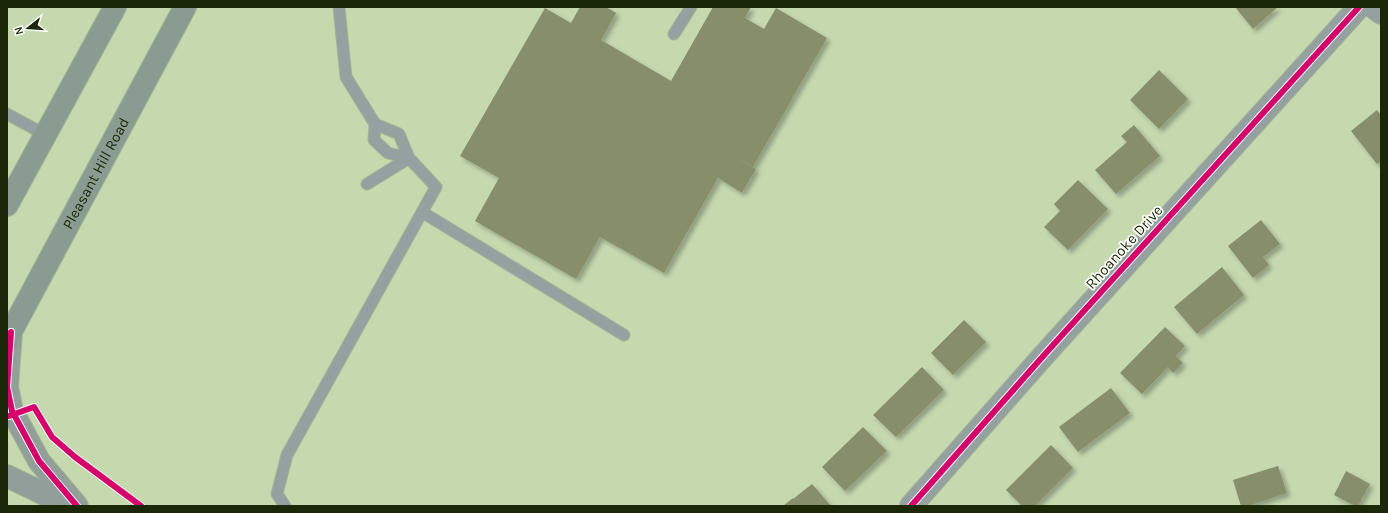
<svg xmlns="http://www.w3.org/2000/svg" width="1388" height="513" font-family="Karla,sans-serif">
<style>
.building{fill:#878f6b;filter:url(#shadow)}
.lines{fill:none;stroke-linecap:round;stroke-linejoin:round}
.lane-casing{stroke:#a6b593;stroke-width:13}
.street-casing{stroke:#a6b593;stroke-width:24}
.secondary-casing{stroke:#a6b593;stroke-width:24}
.highway-casing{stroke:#a6b593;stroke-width:24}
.lane{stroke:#95a0a1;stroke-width:11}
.street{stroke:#95a0a1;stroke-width:22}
.secondary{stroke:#919e9a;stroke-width:22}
.highway{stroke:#8c9b92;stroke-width:22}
.cycleway-casing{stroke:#fbfff7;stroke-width:8}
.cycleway{stroke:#d6006c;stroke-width:6}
.labels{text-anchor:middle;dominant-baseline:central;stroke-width:3.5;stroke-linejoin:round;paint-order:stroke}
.street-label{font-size:15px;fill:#1b2808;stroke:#fbfff7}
</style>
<defs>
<filter id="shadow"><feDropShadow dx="3.5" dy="3.5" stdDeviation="2" flood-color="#0004"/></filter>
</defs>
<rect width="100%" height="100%" fill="#c5d8ae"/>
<path class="building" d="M580,7H606L616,13L601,40L671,81L713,7H751L745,18L764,29L776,8L827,38L753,167L731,155L756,169L742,193L718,178L664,273L600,237L576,279L475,221L499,178L460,156L545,8L571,23Z
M1235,7H1278L1253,29Z
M1159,70L1188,99L1159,129L1130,100Z
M1377,110L1381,115V161L1377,164L1351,131Z
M1134,125L1160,156L1116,194L1095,170L1127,142L1121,136Z
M1078,180L1108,209L1068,250L1044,227L1060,211L1054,204Z
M1261,220L1280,244L1263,257L1269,265L1253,278L1228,246Z
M1222,267L1244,295L1197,334L1174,307Z
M964,320L986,342L953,375L931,353Z
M1165,327L1185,346L1176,356L1183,363L1173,373L1168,367L1142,394L1120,373Z
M922,367L944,390L896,437L873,415Z
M1111,388L1130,413L1078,452L1059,427Z
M863,427L887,451L845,491L822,467Z
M1051,445L1073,468L1035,506H1022L1006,490Z
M1278,466L1287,493L1248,506H1241L1233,480Z
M1346,471L1370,484L1358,506H1355L1334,495Z
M812,484L831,506H783L793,498V499Z"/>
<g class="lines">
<g class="lane-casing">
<path id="lane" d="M339,7L346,77L375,124L374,140L388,153L409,158
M674,34L691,7
M7,114L46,135
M367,184L409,158
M422,212L624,335
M285,506L277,494L287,455L436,187L409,158L399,134L375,124"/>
</g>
<g class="street-casing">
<path id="street" d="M1373,7L1381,13
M911,506L1045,354L1359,7"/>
</g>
<g class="secondary-casing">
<path id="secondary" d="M11,332L7,387L12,411L39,461L77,506
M7,476L69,506"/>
</g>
<g class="highway-casing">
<g id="highway">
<path d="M7,205L115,7"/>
<path id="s1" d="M7,339L185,7"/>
</g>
</g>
<use href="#lane" class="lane"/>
<use href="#street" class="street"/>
<use href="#secondary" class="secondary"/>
<use href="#highway" class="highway"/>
<g class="cycleway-casing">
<path id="cycleway" d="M11,332L7,387L12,411L39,461L77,506
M9,416L34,407L52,437L75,457L141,506
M911,506L1045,354L1359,7"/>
</g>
<use href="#cycleway" class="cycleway"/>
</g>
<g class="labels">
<g class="street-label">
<text stroke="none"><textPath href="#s1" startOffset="188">Pleasant Hill Road</textPath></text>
<text transform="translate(1124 247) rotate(-48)">Rhoanoke Drive</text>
</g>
</g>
<rect width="1388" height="513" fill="none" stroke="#1b2808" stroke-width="16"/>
<g transform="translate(28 28) rotate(253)" stroke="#fbfff7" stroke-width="3" paint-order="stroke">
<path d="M0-3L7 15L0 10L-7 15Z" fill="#1b2808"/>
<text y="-6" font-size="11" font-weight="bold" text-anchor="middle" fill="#1b2808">N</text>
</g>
</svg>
